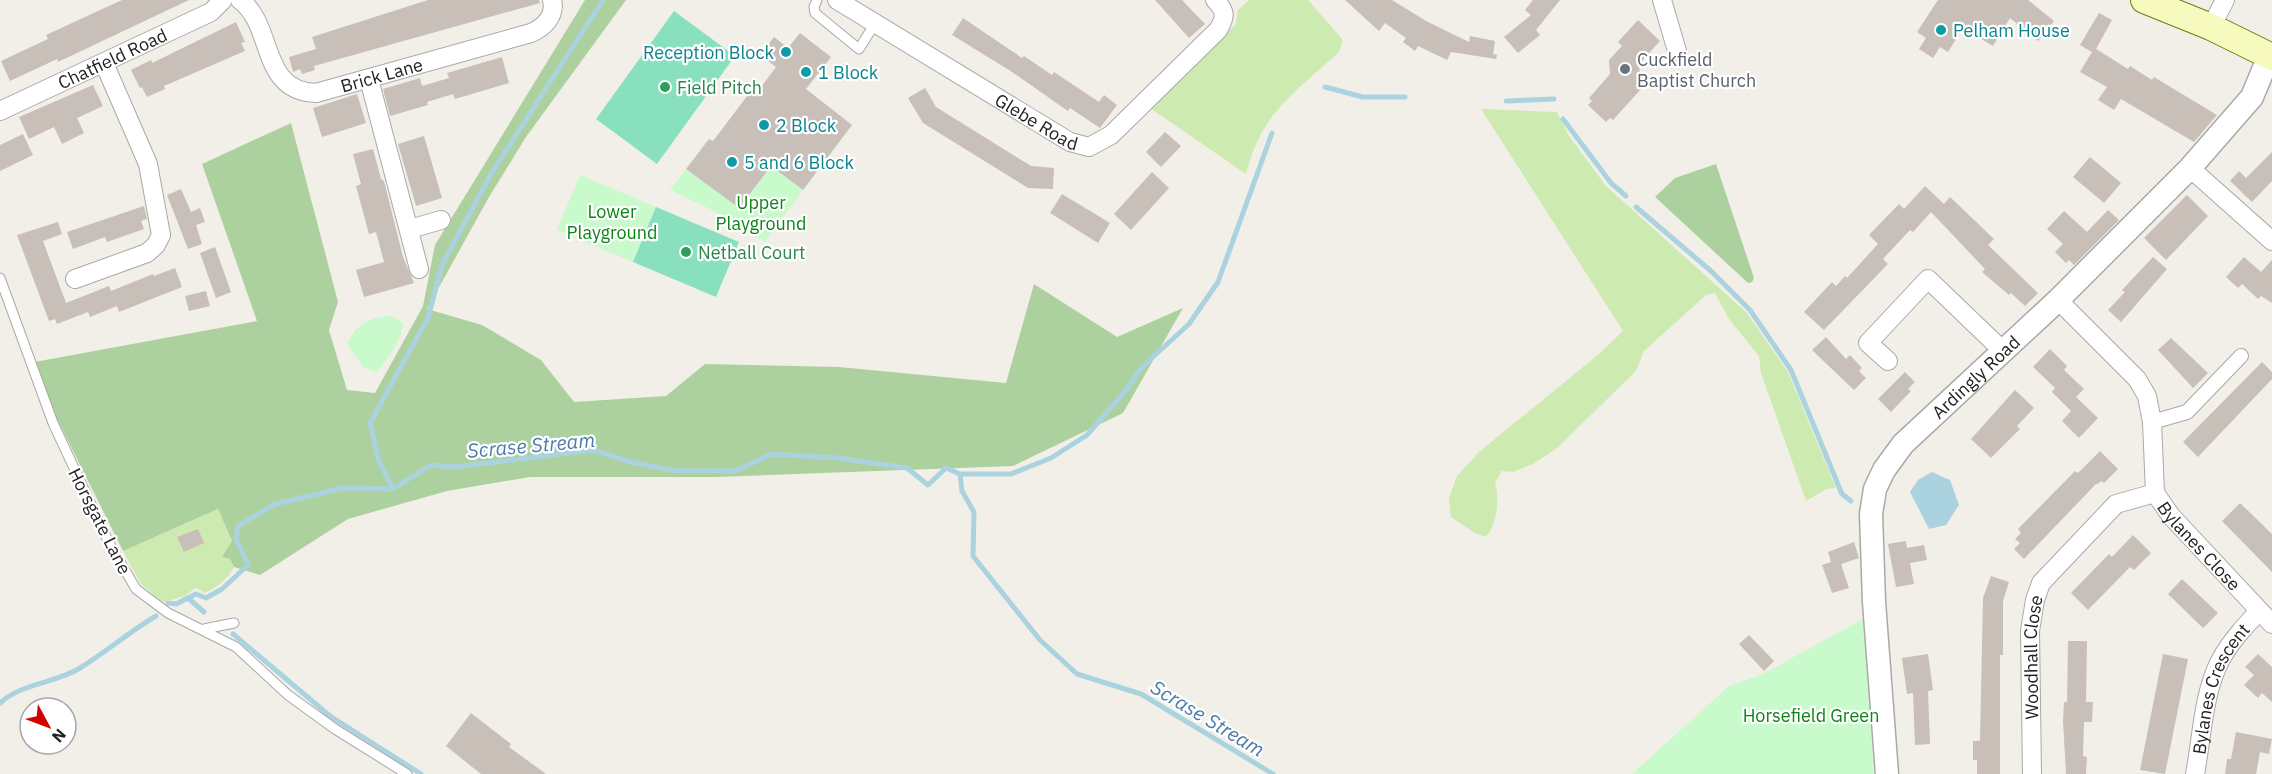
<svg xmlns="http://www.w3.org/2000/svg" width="2272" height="774" font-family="'IBM Plex Sans',sans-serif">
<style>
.grass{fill:#cdebb0}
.forest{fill:#add19e}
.park{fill:#c8facc}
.pitch{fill:#88e0be}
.water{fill:#aad3df}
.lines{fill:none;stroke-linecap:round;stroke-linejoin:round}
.stream{stroke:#aad3df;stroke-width:5}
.building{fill:#c7bfb8}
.service-casing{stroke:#a9a9a9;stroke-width:11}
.pedestrian-casing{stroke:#a9a9a9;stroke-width:16}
.minor-casing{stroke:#a9a9a9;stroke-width:20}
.tertiary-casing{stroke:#a9a9a9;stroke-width:25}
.secondary-casing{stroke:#707d05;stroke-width:28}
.service{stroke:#fff;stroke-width:9}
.pedestrian{stroke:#fff;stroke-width:14}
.minor{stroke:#fff;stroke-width:18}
.tertiary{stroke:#fff;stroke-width:22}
.secondary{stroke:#f7fabf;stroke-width:26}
.culture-dot{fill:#0f9aa8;stroke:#fff;stroke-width:2}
.worship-dot{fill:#6b7280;stroke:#fff;stroke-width:2}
.leisure-dot{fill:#2e9e5b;stroke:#fff;stroke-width:2}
.labels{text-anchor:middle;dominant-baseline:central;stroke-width:4.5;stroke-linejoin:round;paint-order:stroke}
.culture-label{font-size:18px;fill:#0d838f;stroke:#fff;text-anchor:start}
.street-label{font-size:18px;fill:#222;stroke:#fff}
.worship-label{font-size:18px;fill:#5b616d;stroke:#fff;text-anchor:start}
.leisure-label{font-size:18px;fill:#27864d;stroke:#fff;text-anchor:start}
.park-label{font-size:18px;fill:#0c8416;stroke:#fff}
.water-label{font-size:20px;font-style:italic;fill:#4a7aab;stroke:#fff}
</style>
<rect width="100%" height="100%" fill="#f2efe9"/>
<path class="grass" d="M1249,0H1308L1343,40L1339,52C1294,94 1262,111 1246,174L1150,108L1236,24L1238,10Z
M1481,109L1557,112L1569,136L1606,186L1747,313L1788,372L1836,488L1827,489L1806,501L1761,373L1759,356L1729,319L1715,293L1706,295L1644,351L1636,371L1556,449L1533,464L1513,472L1502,471L1495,482C1500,498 1497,524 1486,537L1475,533L1451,517L1449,498L1457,476L1479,452L1599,354L1623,331Z
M218,509L232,541L230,559L234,567C228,580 217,587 205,593L195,588L185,596L163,602L141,584L123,551Z"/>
<path class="forest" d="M585,0H626L526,137L489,197L427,309L482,325L541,360L574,402L666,396L705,364L839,367L1006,383L1034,284L1117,337L1183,308L1123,413L1013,466L716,477H530L447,491L348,519L260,575L234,567L230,559L222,557L232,541L218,509L123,551L29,363L257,321L202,164L291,123L338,302L329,330L347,390L375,393L423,306L435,245Z
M1716,164L1754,278L1752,282L1748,283L1655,197L1675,178Z"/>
<path class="park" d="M771,166L803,190L765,242L710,209L670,190L686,169L739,208Z
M580,175L656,207L633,262L557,230Z
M391,316L403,323C402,341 387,360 376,372L364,368L347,344C358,323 367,318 391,316Z
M1863,619L1874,774H1632L1729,686L1761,675Z"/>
<path class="pitch" d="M674,11L735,56L657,164L596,119Z
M656,207L739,242L716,297L633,262Z"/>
<path class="water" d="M1932,472L1950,480L1959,505L1946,525L1929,529L1910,492L1918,480Z"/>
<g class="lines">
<path class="stream" d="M1325,87L1363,97H1405
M1506,101L1554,99
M1563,119L1611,183L1626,196
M1636,207L1711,271L1750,310L1791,370L1837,482L1842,494L1851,501
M960,474H1011L1051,458L1087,435L1127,389L1142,367L1189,324L1218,282L1272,133
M393,489L379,461L370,423L428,318L442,265L491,174L603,0
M188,598L204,612
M168,603L176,604L196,594L206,598L222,589L248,565L236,539L238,526L275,504L343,488L393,489L431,465L454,467L593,450L630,462L677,471H735L772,454L838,458L907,468L928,485L946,468L960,474L962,491L974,512L973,556L1040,640L1077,674L1141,694L1273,774
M233,634L330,716L421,774
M0,703C24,682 54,684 80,668C106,652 129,632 156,616"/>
</g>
<path class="building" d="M122,0H189L58,62L57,59L10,81L1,61L48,39L46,35Z
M428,0H539L540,3L314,66L315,70L302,74L300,69L293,72L289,57L316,49L312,37Z
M1155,0H1182L1205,24L1189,38Z
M1345,0H1392L1426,21L1469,42L1470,36L1495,41L1493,54L1497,55L1496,59L1451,52L1447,60L1418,46L1415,51L1403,42L1406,38L1385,23L1379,31Z
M1533,0H1560L1536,30L1540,35L1518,53L1504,37L1531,15L1525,10Z
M1938,0H2028L2054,21L2038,41L2010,18L1993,46L1963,28L1948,52L1940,47L1933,58L1919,49L1926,38L1917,32Z
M2099,13L2112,20L2096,49L2128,69L2130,66L2152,80L2154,77L2217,115L2194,142L2121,99L2114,110L2098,100L2107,87L2080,72L2092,52L2080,45Z
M963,18L1022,58L1024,56L1052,75L1054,72L1099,102L1104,95L1117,105L1100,128L1070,108L1068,111L1009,70L952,35Z
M1638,20L1660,41L1639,64L1641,89L1613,120L1610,118L1606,122L1588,105L1592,101L1589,98L1610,74L1609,60L1622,46L1618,42Z
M236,22L245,42L241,43L245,51L164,86L165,89L147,97L142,87L140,88L131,70L151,60L152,63Z
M800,33L831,57L806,89L852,125L803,190L771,166L739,208L686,169L709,139L713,141L754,87L758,91L776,67L760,55L774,37L788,48Z
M502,57L509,83L455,99L453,94L427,102L428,105L390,116L383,89L420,78L422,86L449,78L447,73Z
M93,85L103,106L77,118L84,133L62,144L54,127L29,139L19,117Z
M925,88L936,107L1031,166L1054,168L1053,189L1028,188L923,123L908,98Z
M357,94L366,123L322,137L313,108Z
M1165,132L1181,146L1161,167L1146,152Z
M23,134L33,155L0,171V145Z
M424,136L442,198L416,206L398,144Z
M373,149L381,179L384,181L403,257L414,283L364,297L356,270L384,262L376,232L369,234L356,186L361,184L353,154Z
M2272,152V181L2252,202L2230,181L2239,171L2246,178Z
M2090,157L2121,183L2104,203L2073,177Z
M1152,172L1169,188L1131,230L1114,214Z
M1925,186L1944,204L1950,197L1994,239L1988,245L2038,293L2025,306L2011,293L2009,295L1982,272L1985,269L1931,212L1913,232L1910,230L1883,259L1888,264L1824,330L1804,312L1832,282L1836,286L1845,276L1847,278L1878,244L1869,235L1899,204L1904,209Z
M181,189L191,212L200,208L205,222L196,225L202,244L188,249L167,195Z
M1062,194L1110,223L1098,243L1050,213Z
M2187,195L2208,216L2166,260L2144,238Z
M144,206L147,219L141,221L144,229L107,242L105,237L73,249L67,232Z
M2108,210L2119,220L2074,265L2069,260L2066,263L2055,252L2063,244L2047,229L2064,211L2087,232Z
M58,222L62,234L43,241L66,303L109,286L111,291L153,274L154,276L175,268L182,287L119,312L117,306L90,317L88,312L57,324L55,319L49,321L17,235Z
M215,247L231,292L216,298L200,253Z
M2153,257L2167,269L2121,322L2108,310L2125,292L2122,290Z
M2244,257L2261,272L2272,260V303L2261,296L2258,299L2242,284L2238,288L2226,277Z
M206,291L210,306L189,311L185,296Z
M1826,337L1846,359L1850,355L1862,368L1859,371L1866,378L1854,390L1812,350Z
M2171,338L2208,373L2193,388L2158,350Z
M2050,349L2067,366L2064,370L2084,389L2076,397L2098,418L2079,438L2062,421L2071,411L2052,392L2055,388L2033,367Z
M2262,362L2272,372V379L2198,457L2183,442Z
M1905,372L1915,382L1908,389L1911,391L1891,412L1878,399Z
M2015,390L2034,408L2017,426L2020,429L1991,458L1971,439Z
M2100,451L2118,469L2104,483L2102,481L2095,485L2024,559L2014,549L2020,543L2015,539L2021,533L2018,529L2075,471L2078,473Z
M2240,503L2272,534V572L2222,521Z
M198,529L204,543L184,552L177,537Z
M2133,535L2151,553L2134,570L2130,567L2088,610L2071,593L2109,554L2112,557Z
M1906,541L1907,548L1924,545L1927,560L1910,563L1914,584L1896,587L1888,544Z
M1854,542L1859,558L1841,564L1849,588L1832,593L1822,565L1831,562L1828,552Z
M1991,576L2009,582L2003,601V655H2000V774H1977V760H1973V741H1980L1983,598Z
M2182,579L2218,613L2203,628L2168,594Z
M1749,635L1774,661L1764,671L1739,644Z
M2068,641H2087L2086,702H2093L2092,722H2084L2083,756L2087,757L2086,774H2066L2063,721L2064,702H2067Z
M1928,654L1933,690L1928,691L1930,744L1915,745L1913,693L1907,694L1902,658Z
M2163,654L2188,659L2165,774L2140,770Z
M2258,654L2272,667V702L2262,693L2258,698L2244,685L2254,675L2245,667Z
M471,713L511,744L509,747L546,774H481L446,746Z
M2236,732L2272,739L2269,754L2260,752L2256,774H2225L2227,759H2231Z"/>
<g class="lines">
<g class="service-casing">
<path id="service" d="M817,0L814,7L815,13L859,49L874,25
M0,278L53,423L109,543L136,589L168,613L236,647L288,695L335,729L407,774
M204,629L234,623"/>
</g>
<g class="pedestrian-casing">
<path id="pedestrian" d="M2152,422L2187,412L2241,356"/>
</g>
<g class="minor-casing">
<g id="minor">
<path id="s1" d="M240,0C275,26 259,91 316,93L531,33C544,27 556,16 552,0"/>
<path id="s2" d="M837,0L1070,142L1089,147L1111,135L1218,30C1226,17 1226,11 1215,0"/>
<path d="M1662,0L1677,51"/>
<path d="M2211,27L2225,0"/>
<path d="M369,79L419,269"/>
<path id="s3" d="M0,111L211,12L223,0"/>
<path d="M2190,168L2272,241"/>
<path d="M410,229L441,220"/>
<path d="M75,279L147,253L156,245L161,235L148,164L104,63"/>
<path id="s4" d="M2058,300L2137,379L2147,396L2152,422L2155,493L2171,516L2272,624"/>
<path d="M1888,361L1868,343L1928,279L2003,351"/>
<path id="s5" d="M2032,774L2030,631L2035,600L2041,583L2116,504L2155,493"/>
<path id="s6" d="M2195,774C2202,738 2203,692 2221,659C2231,641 2245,626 2259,611"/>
</g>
</g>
<g class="tertiary-casing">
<g id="tertiary">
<path id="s7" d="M1887,774L1874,602L1871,514L1875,489L1884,470L1903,444L2058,300L2190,168L2252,97L2269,56"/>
</g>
</g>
<g class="secondary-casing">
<path id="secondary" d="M2144,0L2211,27L2272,57"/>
</g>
<use href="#service" class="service"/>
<use href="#pedestrian" class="pedestrian"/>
<use href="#minor" class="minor"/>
<use href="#tertiary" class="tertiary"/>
<use href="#secondary" class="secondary"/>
</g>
<g class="culture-dot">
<circle cx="1941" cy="30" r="6"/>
<circle cx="786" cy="52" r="6"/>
<circle cx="806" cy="72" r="6"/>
<circle cx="764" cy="125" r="6"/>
<circle cx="732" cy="162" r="6"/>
</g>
<circle class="worship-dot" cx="1625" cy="69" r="6"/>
<g class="leisure-dot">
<circle cx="665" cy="87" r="6"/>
<circle cx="686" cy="252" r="6"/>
</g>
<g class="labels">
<g class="culture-label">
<text x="1953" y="30">Pelham House</text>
<text x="774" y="52" text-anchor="end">Reception Block</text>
<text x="818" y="72">1 Block</text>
<text x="776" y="125">2 Block</text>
<text x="744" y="162">5 and 6 Block</text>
</g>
<g class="street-label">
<text stroke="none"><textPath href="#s3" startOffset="124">Chatfield Road</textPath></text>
<text stroke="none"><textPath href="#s1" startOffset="196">Brick Lane</textPath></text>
<text stroke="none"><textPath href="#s2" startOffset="234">Glebe Road</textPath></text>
<text stroke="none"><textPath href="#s7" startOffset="438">Ardingly Road</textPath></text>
<text transform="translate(100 521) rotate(63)">Horsgate Lane</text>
<text stroke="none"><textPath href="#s4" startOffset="298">Bylanes Close</textPath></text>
<text stroke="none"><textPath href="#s5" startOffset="117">Woodhall Close</textPath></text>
<text stroke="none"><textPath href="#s6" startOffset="90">Bylanes Crescent</textPath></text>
</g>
<g class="worship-label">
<text x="1637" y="59">Cuckfield<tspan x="1637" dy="21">Baptist Church</tspan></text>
</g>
<g class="leisure-label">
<text x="677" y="87">Field Pitch</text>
<text x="698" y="252">Netball Court</text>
</g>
<g class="park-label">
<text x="761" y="202">Upper<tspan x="761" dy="21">Playground</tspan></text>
<text x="612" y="211">Lower<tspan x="612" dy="21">Playground</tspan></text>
<text x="1811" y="715">Horsefield Green</text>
</g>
<g class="water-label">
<text transform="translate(531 445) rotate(-5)">Scrase Stream</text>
<text transform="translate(1208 718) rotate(31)">Scrase Stream</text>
</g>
</g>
<g transform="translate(48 726) rotate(131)"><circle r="28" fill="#ffffff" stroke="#a7a7a7" stroke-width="1.5"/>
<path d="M0-4.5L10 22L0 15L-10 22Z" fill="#d40000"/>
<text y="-9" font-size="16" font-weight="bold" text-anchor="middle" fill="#222222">N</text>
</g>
</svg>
